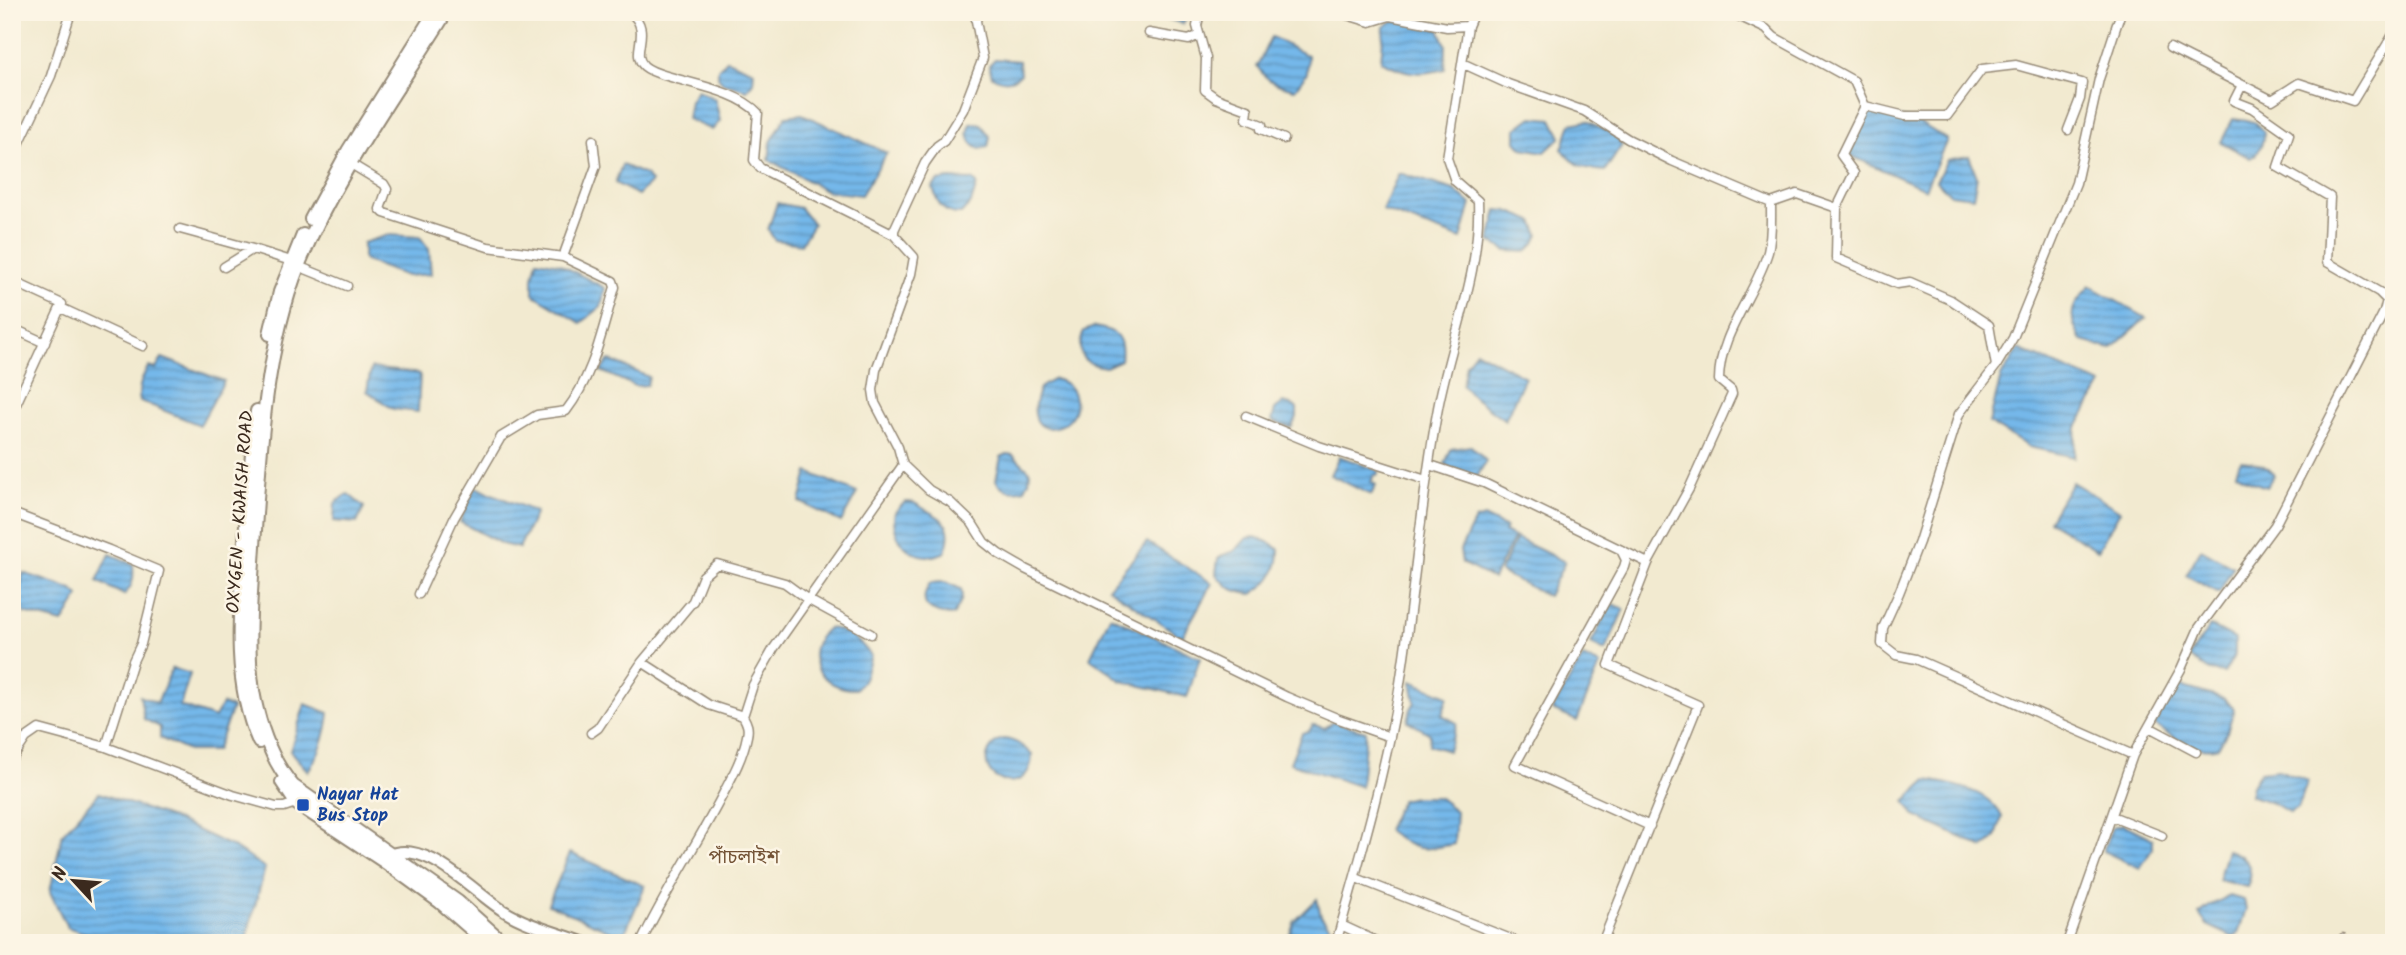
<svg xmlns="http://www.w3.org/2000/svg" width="2406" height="955" font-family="Kalam,'Noto Sans Bengali',sans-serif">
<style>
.water{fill:url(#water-rules);stroke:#587184;stroke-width:2}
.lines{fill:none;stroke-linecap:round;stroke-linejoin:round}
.minor-casing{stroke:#968a77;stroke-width:11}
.tertiary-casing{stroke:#968a77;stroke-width:14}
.secondary-casing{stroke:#968a77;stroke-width:16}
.minor{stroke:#fff;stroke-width:8}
.tertiary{stroke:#fff;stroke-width:10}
.secondary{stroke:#fff;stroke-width:12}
.transit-dot{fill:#1a4fb4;stroke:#fcf5e5;stroke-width:2.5}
.labels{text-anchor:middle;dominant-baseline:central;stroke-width:5;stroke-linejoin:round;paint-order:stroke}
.street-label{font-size:18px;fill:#3b2a1e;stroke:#fcf5e5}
.transit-label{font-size:18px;font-weight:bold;fill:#164399;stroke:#fcf5e5;text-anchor:start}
.neighbourhood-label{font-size:19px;fill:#735235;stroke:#fcf5e5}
</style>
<defs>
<pattern id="water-rules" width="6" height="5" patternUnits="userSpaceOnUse" patternTransform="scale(1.75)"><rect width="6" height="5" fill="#75b8ea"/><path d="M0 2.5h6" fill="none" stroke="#6196bd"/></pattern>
</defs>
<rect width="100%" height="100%" fill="#fcf5e5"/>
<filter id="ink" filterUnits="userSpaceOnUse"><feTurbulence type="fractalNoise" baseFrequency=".0143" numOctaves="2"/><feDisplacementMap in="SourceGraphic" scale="14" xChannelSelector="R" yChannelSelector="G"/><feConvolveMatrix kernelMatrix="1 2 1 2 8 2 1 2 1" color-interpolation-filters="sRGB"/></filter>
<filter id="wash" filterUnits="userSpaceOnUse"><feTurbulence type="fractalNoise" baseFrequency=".00686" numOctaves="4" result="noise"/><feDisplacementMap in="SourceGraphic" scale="28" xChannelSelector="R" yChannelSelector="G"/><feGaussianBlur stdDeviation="1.57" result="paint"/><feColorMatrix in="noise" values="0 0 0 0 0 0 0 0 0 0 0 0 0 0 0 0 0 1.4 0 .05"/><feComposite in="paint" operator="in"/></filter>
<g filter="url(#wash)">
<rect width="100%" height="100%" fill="#f2ead0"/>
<path class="water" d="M1148,12H1190L1183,24Z
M1395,19L1439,29L1446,45L1445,69C1418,76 1405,73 1381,61L1384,27Z
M1271,37C1284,42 1294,51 1308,55L1307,73L1295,89C1277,85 1267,82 1257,66Z
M995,59L1019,61L1020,74C1012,82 1002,82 992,76L989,65Z
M727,60L754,71L753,82L747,90L723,83L718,77V69Z
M697,90L715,99L720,121L712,130L687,119L690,101Z
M1869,110L1920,123L1947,140L1925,189L1845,153Z
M802,114L887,153L861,195L827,191L769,160L771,142L786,116Z
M1532,117L1552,119L1561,137L1545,152L1522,148L1516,141V129Z
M2233,119L2254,122L2264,132C2263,142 2260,154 2250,158L2221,142Z
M1587,121L1614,134L1622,145L1605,171C1583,169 1576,166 1562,149L1571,124Z
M976,123L981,124L990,137L988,147L980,149C970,145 965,135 971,124Z
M1969,156L1977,177L1973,197L1950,194L1936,181L1947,160Z
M622,165L646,175L651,182L638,195L615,183Z
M1399,173L1454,190L1471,204L1461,239L1382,210Z
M949,179L972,180L977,184L971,203L961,214C943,215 937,203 933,187L938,181Z
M777,203L800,208L813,224L801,244L775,240L768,230Z
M1497,210L1508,211L1533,221L1539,235L1535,243L1526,252L1506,251L1490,241Z
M388,235L420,237L429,249L431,274L406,276L363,260V243Z
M537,260L560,264L605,288L601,307L581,323L533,294V277Z
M2090,286L2146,318L2111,349L2082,341C2066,316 2071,306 2090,286Z
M1094,327C1116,330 1124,337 1121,360L1106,367C1081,364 1075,354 1084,331Z
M2018,349L2102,384L2077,427L2074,457L2029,447L1989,423L2001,377Z
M1476,351L1525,377L1505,420L1472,396L1462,385L1466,364Z
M162,358L224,381L200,425L140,401C137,389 142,378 148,367L156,369Z
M609,360L649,377L647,385L635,386L601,371Z
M371,368L420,374L418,412L393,409L367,391Z
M1054,379C1063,381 1071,386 1074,395C1086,433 1015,447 1040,388Z
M1283,403L1294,406L1297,409V417L1291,428L1272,421L1275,409Z
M1471,446L1486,461L1477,477L1456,471L1445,464L1451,449Z
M1007,454L1013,455L1030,471L1029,481L1025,489C1012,492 1003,492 996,480L1001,457Z
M1339,456L1379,471L1377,475H1374L1371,482L1376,485L1371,495L1330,475Z
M2240,461C2253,462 2267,464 2274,475L2266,487L2250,481L2236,472Z
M808,472L857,493L841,522L800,502Z
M2072,482L2120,511L2098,550L2049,521Z
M475,487L536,512L519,548L502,544L460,522Z
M348,494L364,507L357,523L334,521L335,503Z
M905,502C914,502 915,503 921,507C944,520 955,523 945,552C917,566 889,542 895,512Z
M1484,517L1506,528L1504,532L1514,537L1493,579L1462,563L1460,550L1475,520Z
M1255,537L1273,544L1279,550C1279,571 1270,583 1252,594C1235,592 1226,588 1216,574L1218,559L1223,555L1235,551L1247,538Z
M1516,538L1565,562L1548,596L1500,572Z
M1147,542L1212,583L1182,637L1108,588Z
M2201,549L2233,567L2219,593L2186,575Z
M110,554L133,564C134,577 134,585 124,595L97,581Z
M23,573L71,589L79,596L63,623L24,613L19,597Z
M945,582L961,589C964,600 959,606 953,615C931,614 916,606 930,583Z
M1611,603L1624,609L1605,651L1591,644Z
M1110,616L1200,658L1187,697L1122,681L1090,658Z
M2210,626L2235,639V654L2224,673L2210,671L2189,657Z
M828,628C847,630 860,640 871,656L864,679L856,689C821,690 798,654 828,628Z
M1583,657L1600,665L1577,721L1552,710Z
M172,668L190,674L180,706L215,718L222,704L232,708L216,751H188L160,738V727L144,719L140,696L157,703Z
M1411,681L1448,696L1442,715L1457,723L1448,751L1429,745L1430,734L1408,721L1411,709L1415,702Z
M2176,685L2224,699L2234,709L2227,732L2218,747C2195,754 2173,736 2154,725Z
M305,704L329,713C327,735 320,753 308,771L290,751Z
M1333,722L1366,731L1361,787L1290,763L1302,733L1309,731L1313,725L1325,728Z
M1003,739C1016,740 1023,746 1032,755C1031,800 972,781 990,749C994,743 996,741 1003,739Z
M2278,770L2308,781L2297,808L2290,813L2275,804L2250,795L2252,785L2260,772Z
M1927,780C1955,785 1989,790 2002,817L1996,837L1984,848L1915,816L1905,801Z
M99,793L171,818L233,847L265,868L245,943H114L67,927L50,892L62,834Z
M1415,797H1438L1456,811L1454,844C1419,851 1417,852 1387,830L1401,800Z
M2123,824L2153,839V848L2140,868L2103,851L2112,827Z
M2227,850C2246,855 2256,869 2247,887L2218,880Z
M570,853L645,886L623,937L548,904Z
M2229,896L2244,900L2246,909L2238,934L2233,937L2207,925L2199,914L2211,905Z
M1317,899L1321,916L1333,931L1330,943H1287L1294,922Z"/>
</g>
<g filter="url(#ink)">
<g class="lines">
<g class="minor-casing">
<path id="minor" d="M630,12C654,32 629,51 644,66C652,73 664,75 674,78C700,86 738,92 758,113L754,160L760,168L894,235
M978,12L976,21L983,58L963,110L944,141L937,146L925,163L894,230V235L914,257L911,274L876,370L873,390L875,403L898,447L903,465L929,490L950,502L972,523L984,542L999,554L1025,569L1287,697L1339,719L1390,737
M1200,12L1197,26L1206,58L1205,90L1216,98L1248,110L1247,119L1262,125L1261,129L1284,139
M1337,12L1370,22L1390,16L1447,27L1468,26L1474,12
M1730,12L1766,29L1774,37L1854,81L1865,106
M2121,12L2099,79L2076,183L2013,338L1996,366L1959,414L1919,542L1899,593L1883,628L1882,644L1896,655L1916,659L2133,755
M1149,33L1189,40L1199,35
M2170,48L2272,100L2299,83L2353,101L2394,33
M1464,64L1508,84L1584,111L1628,139L1672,161L1771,203L1797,194L1837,208L1854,173L1841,155L1865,106L1905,116H1947L1982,69L2016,65L2082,83L2080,99L2068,130
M2242,85L2234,101L2252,108L2289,134L2278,167L2330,197L2327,262L2379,292L2387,300L2384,312
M12,159L51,76L71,12
M351,164L384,184L387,189L380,209L384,213L488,247L563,257L613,281L615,287C602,330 594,375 566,411L537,415L501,437L454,518L419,594
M1837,208L1836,258L1897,284L1910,282L1951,300L1989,325L1996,366
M180,229L253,249
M563,257L596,166L593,140
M298,266L347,286
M224,267L253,249L291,261
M12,281L62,304L12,413
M61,308L143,346
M12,328L45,343
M1246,416L1319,446L1426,480
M1430,465L1484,483L1648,563
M12,513L109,550L159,571L141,644L133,661L106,747
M1621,550L1626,560L1624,567L1515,765L1650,826
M642,662L693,601L703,576L717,564L785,583L807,599L871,634
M2149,727L2196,752
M591,733L598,728L642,662L709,705L743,716
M12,759L26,738L39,729L106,747L233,795L276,807H284L296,803
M2112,816L2162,836
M1356,878L1521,943
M1341,925L1380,943
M641,943C665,892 696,846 722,796C732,777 743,757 747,736C749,728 747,723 743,716L753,685L774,648L903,465
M1336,943C1359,862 1383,780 1398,696C1414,601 1420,503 1438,408C1451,339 1481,272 1478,201L1455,181L1447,158L1468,26
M1602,943L1698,705L1609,665L1648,563L1690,487L1732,394L1731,390L1719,380C1719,334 1755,295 1768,252C1772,236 1771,219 1771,203
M2067,943L2133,755L2181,669L2199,628L2275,525L2384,312L2394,313
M2341,943L2343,938"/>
</g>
<g class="tertiary-casing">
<path id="tertiary" d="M387,856C425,836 475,894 504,911C528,926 559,933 585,943"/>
</g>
<g class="secondary-casing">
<path id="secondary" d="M446,12C395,94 336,174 299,264C264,353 260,452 254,546C251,597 244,660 257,710C264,738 274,764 293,786L458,902L504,943
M311,219L348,151L435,12
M270,334L280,292L303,235
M257,411C251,453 248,497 245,540C240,606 231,680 259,742
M282,782L296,803L382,860L440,902L487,943"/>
</g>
<use href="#minor" class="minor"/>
<use href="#tertiary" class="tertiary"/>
<use href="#secondary" class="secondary"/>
</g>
</g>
<rect class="transit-dot" x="296" y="798" width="14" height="14" rx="3.5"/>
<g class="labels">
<g class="street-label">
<text transform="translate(241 512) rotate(-86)">OXYGEN - KWAISH ROAD</text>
</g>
<g class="transit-label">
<text x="317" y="795">Nayar Hat<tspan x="317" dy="21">Bus Stop</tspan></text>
</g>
<g class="neighbourhood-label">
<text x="744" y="858">পাঁচলাইশ</text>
</g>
</g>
<rect width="2406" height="955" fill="none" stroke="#fcf5e5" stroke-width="42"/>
<g transform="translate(74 881) rotate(296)" stroke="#fcf5e5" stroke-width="5" paint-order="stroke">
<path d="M0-5L12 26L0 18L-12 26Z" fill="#3b2a1e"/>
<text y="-10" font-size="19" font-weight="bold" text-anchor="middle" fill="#3b2a1e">N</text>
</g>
</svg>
